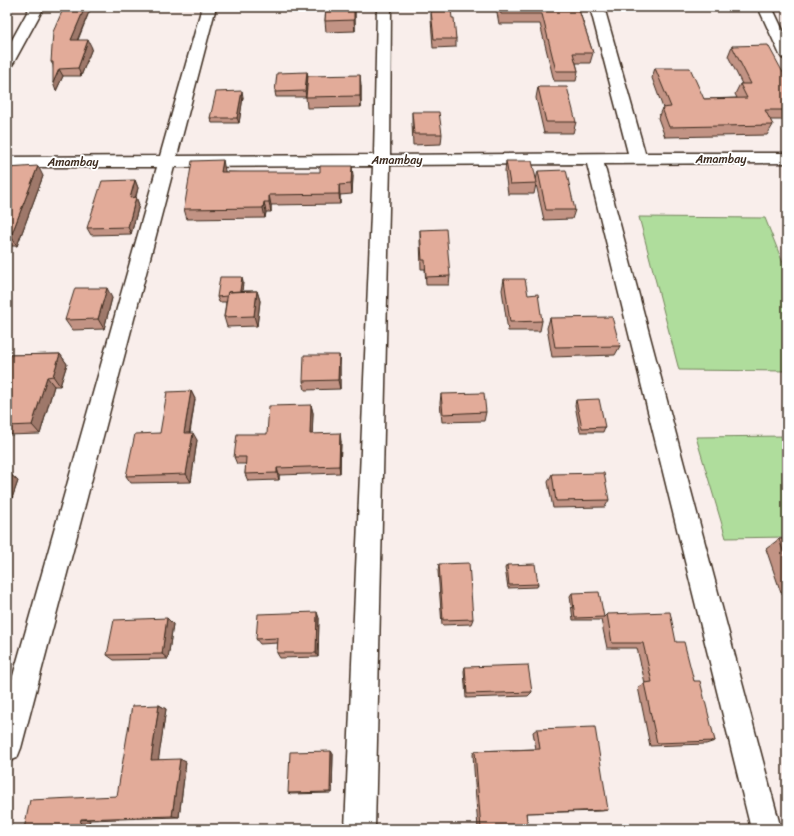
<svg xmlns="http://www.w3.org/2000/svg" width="794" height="836" font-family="Sriracha,sans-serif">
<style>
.green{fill:#afdd9c;stroke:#75845d}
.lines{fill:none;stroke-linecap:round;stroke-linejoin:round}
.minor-casing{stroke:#3b2a1e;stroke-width:3}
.minor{fill:#fff;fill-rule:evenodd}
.wall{fill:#c29384;stroke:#3b2a1e}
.shaded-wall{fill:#9e786b;stroke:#3b2a1e}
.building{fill:#e2ab99;stroke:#3b2a1e}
.labels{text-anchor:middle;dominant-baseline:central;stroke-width:3.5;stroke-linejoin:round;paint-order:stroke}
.far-street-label{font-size:12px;fill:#3b2a1e;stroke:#fff}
</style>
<rect width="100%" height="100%" fill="#f9eeeb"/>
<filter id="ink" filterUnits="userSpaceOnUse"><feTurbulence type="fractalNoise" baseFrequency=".025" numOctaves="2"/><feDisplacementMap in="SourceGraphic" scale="8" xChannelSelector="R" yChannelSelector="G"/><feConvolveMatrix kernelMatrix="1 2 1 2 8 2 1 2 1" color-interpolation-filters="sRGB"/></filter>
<g filter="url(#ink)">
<path class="green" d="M639,217L765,218L787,273V371L679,370Z
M787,436V537L726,538L696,437Z"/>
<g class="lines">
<g class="minor-casing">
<path id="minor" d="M30,7H44L14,62L12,65L7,66V49Z
M202,7H216L177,156L374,155L377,7H391L390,155L628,153L590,7H604L645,153H787V163L604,164L781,829H751L587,164L390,165L375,829H345L373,166L174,167L21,748L17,758L7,762V697L157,167H7V157L160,156Z
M758,7H772L787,39V59L782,58L780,55Z"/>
</g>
<use href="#minor" class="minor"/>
</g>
<path class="wall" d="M91,7L78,40L92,48L81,76H63L56,91L53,65L51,62Z
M326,7H355V31L326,32L325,21Z
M496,7H578L593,53L590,63H576L578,71L576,81H554L540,24H499Z
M431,11L452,18L456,39V47L433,48L431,19Z
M732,46L787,80V120H770L773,125L767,135L665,137L658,118L662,108H663L652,78L655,68L704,99L737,98L735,94L740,84H742L728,56Z
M307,72L308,76L361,86V107L307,108L306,97H276L275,92Z
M538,87L576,122L573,133H544L536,98Z
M243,97L239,123H212L210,118Z
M412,112L442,134L441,144L413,145L412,123Z
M506,161L536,180L538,171L575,210L572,219L544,220L536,184L534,194H508L505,172Z
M7,168L43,176L17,246H7Z
M225,171V172L353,176L352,194L340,195V204L271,205V212H266L265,218L187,219L184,209Z
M135,180L138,188L136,197L139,205L131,234L91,235L87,228Z
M420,230L450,276L449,285H426L425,269H421L420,239Z
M504,279L528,295L542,321L540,331H508L502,290Z
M243,282L242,291H257L260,301L257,326L227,327L224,317L226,302H219L217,297Z
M112,298L104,329L72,330L65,320Z
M550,318L620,346L615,355L552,357L547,328Z
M60,354L67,364L60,386H54L40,434L7,435V355Z
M340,364V389L305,390L303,381Z
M191,391L195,399L190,433L197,440L191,482L131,483L126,476L160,433Z
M441,394L486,412L484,421L442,422L440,403Z
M576,400L605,427L603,432H580L575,405Z
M311,405L313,413L312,434L341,441L340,473L279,475V480L248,481L245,474L246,464H237L234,457L267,434Z
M7,473H9L18,481L11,501H7Z
M552,474L609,500L605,507L553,508L548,482Z
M779,539H787V593H781L766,549Z
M439,564L473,619L471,624L442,625L438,571Z
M507,565L538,584L537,587L508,588L505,568Z
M572,593L604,617L607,614L676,642L694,681L715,741L706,744L650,746L638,687L645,683L637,648H607L601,620H573L570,596Z
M319,618L318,657L280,658L277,653L278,643L260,644L256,639Z
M173,624L168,659L114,660L107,655Z
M465,667L532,692L528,696L466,698L464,671Z
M159,705L166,709L158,760L186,762L179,817L90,820L24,829L117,796Z
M537,729L608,810L602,811L526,813L528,829H478L473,754L475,751L536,749L533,732Z
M333,754L332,793L291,794L288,793Z"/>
<path class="shaded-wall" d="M7,7H12L7,14Z
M85,7H91L74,48L71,40Z
M354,7H355V31L354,20Z
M88,40L92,48L81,76L78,68Z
M59,69L63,76L56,91L53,83Z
M307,72L308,78L306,97L305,91Z
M360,75L361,86V107L360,96Z
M242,91L243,97L239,123L237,118Z
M223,160L225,171L224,182L221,172Z
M38,166L43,176L17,246L11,236Z
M352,166L353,176L352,194L351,184Z
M135,180L138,188L133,206L130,198Z
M339,185L340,195V204L339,194Z
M269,195L271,205V212L269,202Z
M136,197L139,205L131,234L128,227Z
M264,202L266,212L265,218L263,208Z
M242,277L243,282L241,301L239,296Z
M107,288L112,298L104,329L98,319Z
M257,291L260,301L257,326L254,316Z
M60,354L67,364L60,386L53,376Z
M339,355L340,364V389L338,380Z
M47,377L54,386L40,434L32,425Z
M191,391L195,399L188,441L184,433Z
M311,405L313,413L312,441L310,434Z
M193,433L197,440L191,482L186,474Z
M340,433L341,441L340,473L339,466Z
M277,468L279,475V480L277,473Z
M9,473L18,481L11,501L7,497V479Z
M317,612L319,618L318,657L316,653Z
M167,618L173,624L168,659L162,654Z
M159,705L166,709L158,763L151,760Z
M331,751L333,754L332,793L330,792Z
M180,759L186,762L179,817L172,816Z
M81,819L90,820L88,829H79Z"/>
<path class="building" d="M64,7H85L71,40H88L78,68L59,69L53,83V62H51L53,32Z
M326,7H354V20L325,21Z
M499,7H578L593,53H573L578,71H556L542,14H501Z
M451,10L452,18H454L456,39H434L431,11Z
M768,45L787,80V110H765L773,125L669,127L662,108L671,107L655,68H690L704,99L747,98L740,84H751L732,46Z
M307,72L305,91L275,92L277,73Z
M360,75V96L306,97L308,76Z
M538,87H567L576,122H546Z
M242,91L237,118H210L216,92Z
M412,112H439L442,134H414Z
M223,160L221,172H320V166H352L351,184L339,185V194L269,195V202H264L263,208L184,209L192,161Z
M506,161H532L537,183L510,184Z
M38,166L11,236H7V168Z
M566,170L575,210H546L538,171Z
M135,180L130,198L136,197L128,227L87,228L102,181Z
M446,229L450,276L426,277L425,260H422L420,230Z
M220,277H242L240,291L228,292L227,296L217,297Z
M504,279H525L528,295L538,294L542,321L510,322Z
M75,288H107L98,319L65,320Z
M257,291L254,316L224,317L228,292Z
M612,317L620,346L555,347L550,318Z
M60,354L53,376L47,377L32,425L7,426V380L8,377H7V355Z
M304,355H339L338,380L303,381Z
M191,391L184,433H193L186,474L126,476L135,434L160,433L167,392Z
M484,393L486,412L443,414L441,394Z
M599,399L605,427L582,428L576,400Z
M311,405L310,434L340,433L339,466L277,468V473L245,474L246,457H234L237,434H267L269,406Z
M7,473H9L7,479Z
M604,473L609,500L556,501L552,474Z
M779,539H787V562Z
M469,563L473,619L443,620L439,564Z
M535,564L538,584L509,585L507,565Z
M599,592L604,617L575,618L572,593Z
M317,612L316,653H277L278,638L256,639L258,614Z
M670,612L676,642H684L694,681H700L715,741L657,743L644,683L652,682L643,643H612L607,614Z
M167,618L162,654L107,655L114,620Z
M528,665L532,692L467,694L465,667Z
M159,705L151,760L180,759L172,816L81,819L79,829H24L30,800L117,796L132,706Z
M595,727L608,810L526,813L528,829H481L475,751L540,749L537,729Z
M331,751L330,792L288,793L290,752Z"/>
</g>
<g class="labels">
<g class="far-street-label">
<text x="721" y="159">Amambay</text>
<text x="397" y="160">Amambay</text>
<text x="73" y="162">Amambay</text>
</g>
</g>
<rect width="794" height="836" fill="none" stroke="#fff" stroke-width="24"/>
<rect x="12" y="12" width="770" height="812" fill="none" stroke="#3b2a1e" stroke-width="1.5" filter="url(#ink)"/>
</svg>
